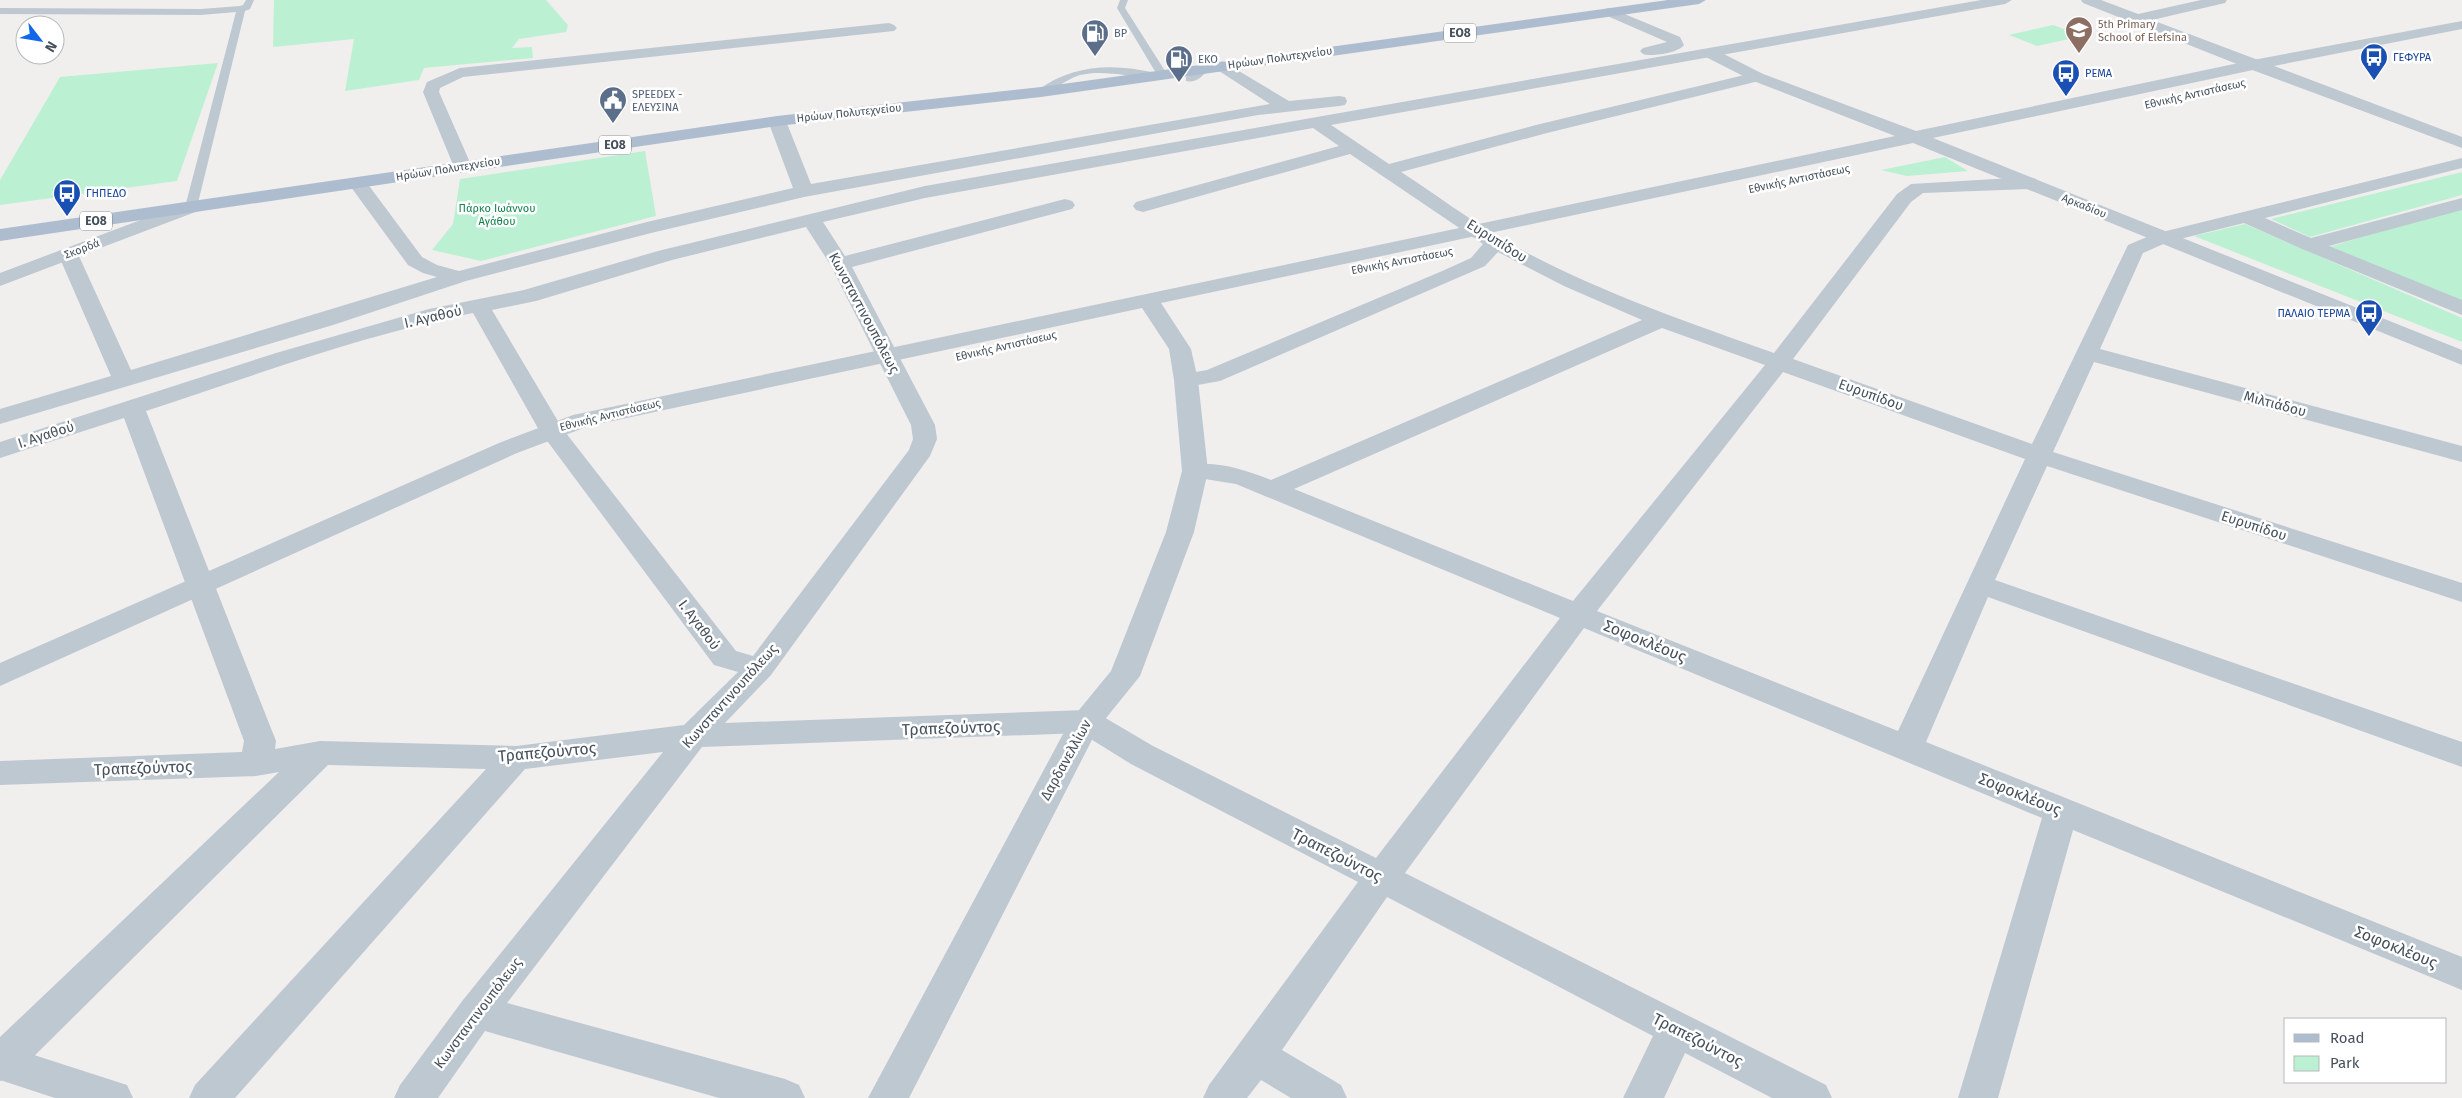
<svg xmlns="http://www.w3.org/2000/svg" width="2462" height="1098" font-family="'Fira Sans',sans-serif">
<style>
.green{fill:#bbf1d2}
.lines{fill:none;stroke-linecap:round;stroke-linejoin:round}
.service{fill:#bec8d1;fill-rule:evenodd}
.minor{fill:#bec8d1;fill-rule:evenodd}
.tertiary{fill:#bec8d1;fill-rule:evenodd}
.primary{fill:#adbdcf;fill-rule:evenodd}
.labels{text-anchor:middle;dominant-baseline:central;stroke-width:5;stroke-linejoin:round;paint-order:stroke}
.far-education-label{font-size:11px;fill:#785e54;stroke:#fff;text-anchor:start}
.far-service-label{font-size:11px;fill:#4e5e75;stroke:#fff;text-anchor:start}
.far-transit-label{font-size:11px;fill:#164399;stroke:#fff;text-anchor:start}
.far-street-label{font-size:11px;fill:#46515d;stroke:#fff}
.far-park-label{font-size:11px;fill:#13824f;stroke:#fff}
.shield{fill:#fff;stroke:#7e858e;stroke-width:1}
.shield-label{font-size:12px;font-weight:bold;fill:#46515d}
.street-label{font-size:14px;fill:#46515d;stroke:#fff}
.near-street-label{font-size:16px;fill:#46515d;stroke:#fff}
</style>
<rect width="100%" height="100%" fill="#f1eeee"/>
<path class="green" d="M274,0H546L568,25L566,32L519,39L512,48L532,47L533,58L424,68L419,80L345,91L354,39L273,47Z
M2053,25L2083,36L2037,46L2009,35Z
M218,63L177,181L0,205V180L60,77Z
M645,151L656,216L481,261L432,250L453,224L460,179Z
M1945,157L1968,171L1907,176L1881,170Z
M2462,172V195L2310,237L2271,219Z
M2462,207V301L2329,247Z
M2245,224L2462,318V342L2194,236Z"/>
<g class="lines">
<path class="service" d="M246,0H254L250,9L245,11L197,207L191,210L185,207L236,12L201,15L0,14V8L201,9L240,6L243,5Z
M1120,0H1128L1125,8L1167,74L1165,76C1139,81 1109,68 1080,75C1068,78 1046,96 1038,94V90C1073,64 1114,63 1156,73L1117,8Z
M1202,66L1207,69C1204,77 1195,83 1186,81V77L1196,72L1199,67Z"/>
<path class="minor" d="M1981,0H2012L2005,4L1331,125L1389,164L1536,125L1757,72L1763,74L1765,77L1763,80L1547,133L1401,172C1435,194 1467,218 1502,239C1587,288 1682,320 1774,353L1897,194L1911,184L2029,177L2036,179L2038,183L2036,187L2029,189L1923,193L1911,202L1793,359L2032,444L2128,245L2154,234L2462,158V168L2265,218L2311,238L2462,198V210L2329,246L2462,300V315L2302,249L2244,223L2168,242L2143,253L2100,349L2462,446V462L2094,362L2053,452L2462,583V602L2047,466L1995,580L2462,742V767L1988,597L1926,742L2462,957V990L2073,830L1998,1098H1958L2042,818L1584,628L1405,873L1826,1085L1832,1098H1772L1685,1053L1664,1098H1623L1653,1036L1387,897L1282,1050L1341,1085L1347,1098H1291L1261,1080L1247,1098H1203L1209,1085L1358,882L1131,764L1081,733L702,747L507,1003L785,1079L799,1085L805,1098H719L485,1031L438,1098H394L400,1085L463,1000L663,752L525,769L235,1098H189L195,1085L486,769L328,765L14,1076L0,1081V1037L279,772L256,776L0,785V761L242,752L244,741L124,418L0,458V442L276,353L429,309L524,290L658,251L925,186ZM1313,128L1339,146L1136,202L1133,206L1136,210L1143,212L1350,154L1483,244L1471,258L1440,272L1207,370L1178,375L1174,380L1178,385L1186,387L1220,381L1485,266L1498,252L1564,286L1642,320L1271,480C1246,470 1213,459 1186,466L1182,471L1186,476L1236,484L1560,618L1376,858L1153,746L1097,713L1086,710L725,723L771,675L930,456L937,439L935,425L852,267L1072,209L1075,205L1072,201L1065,199L845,256L823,222L925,198ZM806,227L830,264L911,425L913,439L909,450L753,656L736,651L562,428L492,310L536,301L672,260ZM473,313L539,430L714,665L738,672L684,725L516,746L320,741L275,749L276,741L146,411C253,376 362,335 473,313ZM1662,328L1765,365L1573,601L1294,489ZM1783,372L2025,459L1898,731L1597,611Z
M2081,0H2101L2138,14L2201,0H2227L2225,3L2152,20L2462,137V148L2247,68L2083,3Z
M1610,8L1680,37L1684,45C1678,53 1652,57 1643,54L1640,51L1643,48L1667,42L1605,15L1603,12L1605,9Z
M889,23L894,25L897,28L894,31L463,77L440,88L439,92L472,167L469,171H457L454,167L423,92L427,82L460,68Z
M1222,61L1289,101L1339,96L1345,97L1347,101L1345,105L1339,106L1258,115L804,197L651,233L466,281L333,325L0,424V409L111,376L58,254L61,250L68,248L75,250L78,254L131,370L437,277L423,273L408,265L348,183L350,179H364L422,257L437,265L459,271L647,222L793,188L768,121L771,117H783L786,121L811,184L1270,104L1216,69L1214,66Z"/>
<path class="tertiary" d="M2462,21V29L2253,70L1933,138L2462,350V365L1913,143L1161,303L1191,349L1198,380L1208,471L1194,532L1140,676L1098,728L909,1098H868L1070,721L1111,671L1166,532L1182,471L1174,380L1169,349L1142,308L589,426L517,453L0,686V663L499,443L573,415L1895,136L1751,80L1702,55L1700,52L1702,49H1714L1763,74L1916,131L2253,60Z
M191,201L198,203L201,207L198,211L0,286V273Z
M0,1044L127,1085L133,1098H55L0,1080Z"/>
<path class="primary" d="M1668,0H1706L1699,4L1041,97L777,126L0,241V229L777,116L1041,87Z"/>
</g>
<defs>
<g id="school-pin" transform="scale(1.4375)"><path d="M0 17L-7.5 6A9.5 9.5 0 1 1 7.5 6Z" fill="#8d6e63" stroke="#fff"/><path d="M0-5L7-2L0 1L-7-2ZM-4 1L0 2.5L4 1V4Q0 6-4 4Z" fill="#fff"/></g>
<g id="fuel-pin" transform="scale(1.4375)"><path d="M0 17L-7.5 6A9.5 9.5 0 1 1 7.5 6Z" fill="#5c6f8a" stroke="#fff"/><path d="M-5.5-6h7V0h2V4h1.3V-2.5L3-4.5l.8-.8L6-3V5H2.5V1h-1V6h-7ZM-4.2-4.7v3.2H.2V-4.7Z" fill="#fff"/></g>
<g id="bus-pin" transform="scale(1.4375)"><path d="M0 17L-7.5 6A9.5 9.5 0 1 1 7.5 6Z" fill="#1a4fb4" stroke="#fff"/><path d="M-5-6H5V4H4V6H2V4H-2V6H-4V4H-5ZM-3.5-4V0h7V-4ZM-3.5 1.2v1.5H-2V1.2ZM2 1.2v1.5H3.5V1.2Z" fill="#fff"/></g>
<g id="civic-pin" transform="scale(1.4375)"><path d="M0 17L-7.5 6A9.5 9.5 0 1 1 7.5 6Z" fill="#5c6f8a" stroke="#fff"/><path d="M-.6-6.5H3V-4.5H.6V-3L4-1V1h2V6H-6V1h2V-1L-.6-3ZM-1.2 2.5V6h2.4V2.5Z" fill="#fff"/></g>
</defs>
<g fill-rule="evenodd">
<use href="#school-pin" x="2079" y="30"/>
<use href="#fuel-pin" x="1095" y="33"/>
<use href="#bus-pin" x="2374" y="57"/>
<use href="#fuel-pin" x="1179" y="59"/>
<use href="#bus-pin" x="2066" y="73"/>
<use href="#civic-pin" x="613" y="100"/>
<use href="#bus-pin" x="67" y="193"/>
<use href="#bus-pin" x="2369" y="313"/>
</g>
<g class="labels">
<g class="far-education-label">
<text x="2098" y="24">5th Primary<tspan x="2098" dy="13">School of Elefsina</tspan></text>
</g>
<g class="far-service-label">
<text x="1114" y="33">BP</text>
<text x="1198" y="59">EKO</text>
<text x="632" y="94">SPEEDEX -<tspan x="632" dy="13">ΕΛΕΥΣΙΝΑ</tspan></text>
</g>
<g class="far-transit-label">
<text x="2393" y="57">ΓΕΦΥΡΑ</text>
<text x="2085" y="73">ΡΕΜΑ</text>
<text x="86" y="193">ΓΗΠΕΔΟ</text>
<text x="2350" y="313" text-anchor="end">ΠΑΛΑΙΟ ΤΕΡΜΑ</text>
</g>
<g class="far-street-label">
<text transform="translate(1280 58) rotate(-8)">Ηρώων Πολυτεχνείου</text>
<text transform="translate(2195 94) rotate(-13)">Εθνικής Αντιστάσεως</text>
<text transform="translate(849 113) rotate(-6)">Ηρώων Πολυτεχνείου</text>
<text transform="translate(448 169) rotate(-9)">Ηρώων Πολυτεχνείου</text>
<text transform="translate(1799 179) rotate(-12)">Εθνικής Αντιστάσεως</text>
<text transform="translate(2084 206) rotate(22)">Αρκαδίου</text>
<text transform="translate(82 249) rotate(-21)">Σκορδά</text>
<text transform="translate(1402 261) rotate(-11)">Εθνικής Αντιστάσεως</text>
<text transform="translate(1006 346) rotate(-13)">Εθνικής Αντιστάσεως</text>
<text transform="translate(610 415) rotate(-14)">Εθνικής Αντιστάσεως</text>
</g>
<g class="far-park-label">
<text x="497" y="208">Πάρκο Ιωάννου<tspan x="497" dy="13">Αγάθου</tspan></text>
</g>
<g class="shield">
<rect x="1444" y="23.5" width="32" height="19" rx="4"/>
<rect x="599" y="135.5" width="32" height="19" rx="4"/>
<rect x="80" y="211.5" width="32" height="19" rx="4"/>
</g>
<g class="shield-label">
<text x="1460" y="33">ΕΟ8</text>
<text x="615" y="145">ΕΟ8</text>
<text x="96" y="221">ΕΟ8</text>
</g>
<g class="street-label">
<text transform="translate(1497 241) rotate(32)">Ευρυπίδου</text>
<text transform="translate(864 313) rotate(62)">Κωνσταντινουπόλεως</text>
<text transform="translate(433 317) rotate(-13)">Ι. Αγαθού</text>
<text transform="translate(1871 395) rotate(20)">Ευρυπίδου</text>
<text transform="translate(2275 404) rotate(15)">Μιλτιάδου</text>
<text transform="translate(46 435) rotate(-18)">Ι. Αγαθού</text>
<text transform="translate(2254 526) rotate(18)">Ευρυπίδου</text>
<text transform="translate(699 625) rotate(53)">Ι. Αγαθού</text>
<text transform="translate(730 696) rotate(-48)">Κωνσταντινουπόλεως</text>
<text transform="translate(1066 760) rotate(-61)">Δαρδανελλίων</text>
<text transform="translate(478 1013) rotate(-53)">Κωνσταντινουπόλεως</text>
</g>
<g class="near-street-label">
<text transform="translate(1645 641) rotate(22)">Σοφοκλέους</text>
<text transform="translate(951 728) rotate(-2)">Τραπεζούντος</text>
<text transform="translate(547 752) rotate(-5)">Τραπεζούντος</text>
<text transform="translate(143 768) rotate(-2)">Τραπεζούντος</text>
<text transform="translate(2020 794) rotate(22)">Σοφοκλέους</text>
<text transform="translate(1337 855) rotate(27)">Τραπεζούντος</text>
<text transform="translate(2396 947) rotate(22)">Σοφοκλέους</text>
<text transform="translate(1698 1040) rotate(27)">Τραπεζούντος</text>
</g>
</g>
<rect x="2284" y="1018" width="162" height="65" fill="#ffffff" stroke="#b5b9be"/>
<rect x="2294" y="1034" width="25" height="8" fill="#adbdcf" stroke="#b5b9be"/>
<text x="2330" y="1043" font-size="15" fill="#46515d">Road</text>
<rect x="2294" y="1056" width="25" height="15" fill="#bbf1d2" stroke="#b5b9be"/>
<text x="2330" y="1068" font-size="15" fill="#46515d">Park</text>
<g transform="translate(40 40) rotate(121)"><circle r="24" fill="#ffffff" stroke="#b5b9be"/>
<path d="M0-4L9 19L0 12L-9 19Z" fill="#1167e9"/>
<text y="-8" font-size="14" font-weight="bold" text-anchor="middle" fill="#46515d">N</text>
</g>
</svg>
